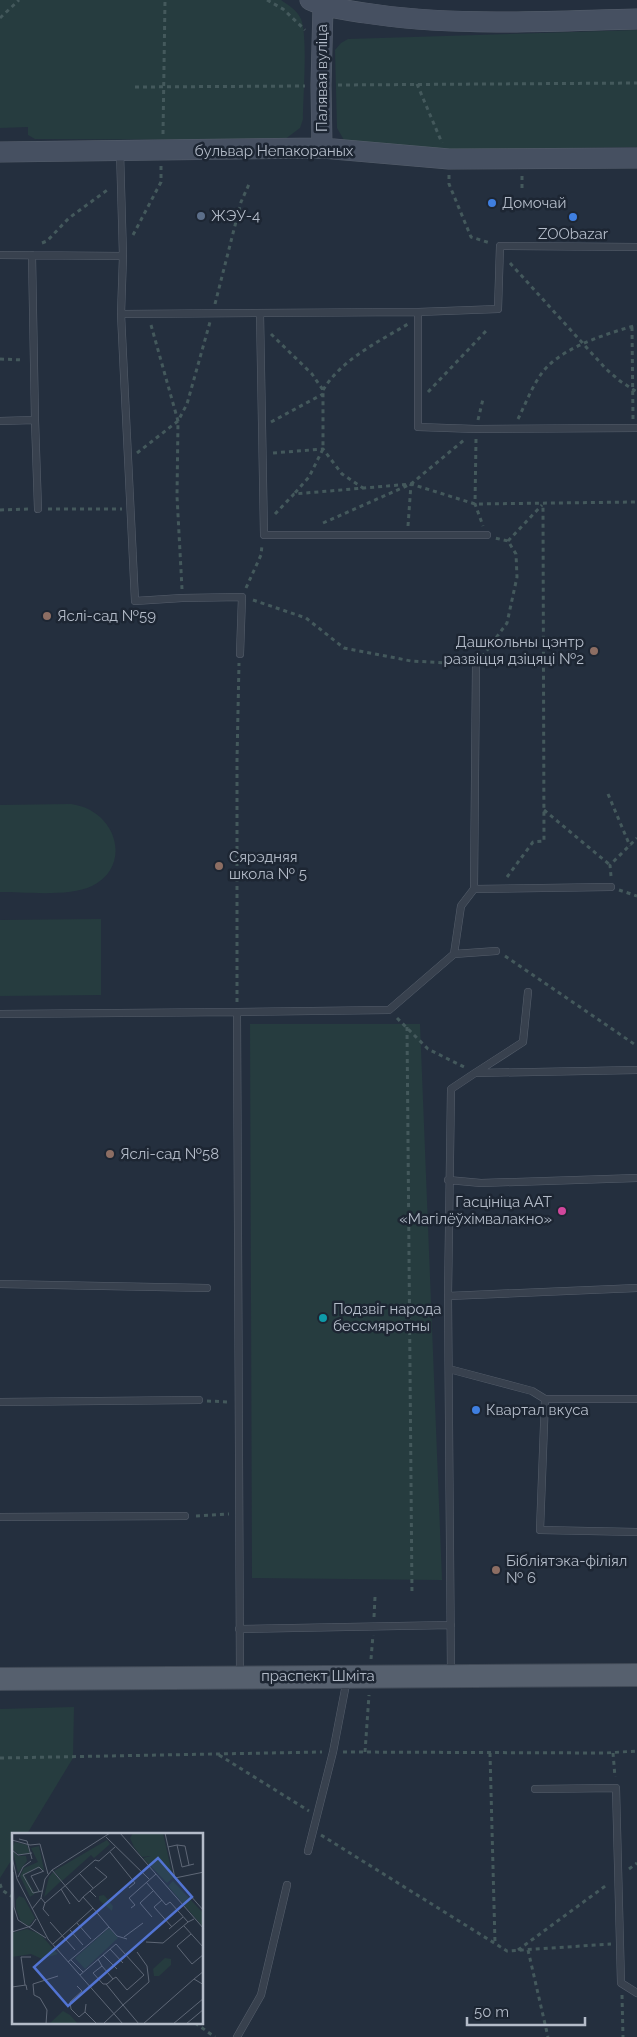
<svg xmlns="http://www.w3.org/2000/svg" width="637" height="2037" font-family="Raleway,sans-serif">
<style>
.green{fill:#263c3f}
.lines{fill:none;stroke-linecap:round;stroke-linejoin:round}
.service-casing{stroke:#565f6c;stroke-width:8}
.secondary-casing{stroke:#565f6c;stroke-width:21}
.primary-casing{stroke:#414a57;stroke-width:24}
.path{stroke:#44595c;stroke-width:3;stroke-dasharray:4 4;stroke-linecap:butt}
.service{stroke:#38414e;stroke-width:7}
.secondary{stroke:#465061;stroke-width:20}
.primary{stroke:#56606e;stroke-width:22}
.shop-dot{fill:#3f7fe0;stroke:#1d2633;stroke-width:2}
.service-dot{fill:#5c6f8a;stroke:#1d2633;stroke-width:2}
.education-dot{fill:#8d6e63;stroke:#1d2633;stroke-width:2}
.hotel-dot{fill:#d1479c;stroke:#1d2633;stroke-width:2}
.culture-dot{fill:#0f9aa8;stroke:#1d2633;stroke-width:2}
.labels{text-anchor:middle;dominant-baseline:central;stroke-width:5;stroke-linejoin:round;paint-order:stroke}
.street-label{font-size:15px;fill:#b4bcc9;stroke:#1d2633}
.poi-label{font-size:15px;fill:#b4bcc9;stroke:#1d2633;text-anchor:start}
.inset-road{fill:none;stroke:#5e6776;stroke-width:1}
.view{fill:#5274d3;fill-opacity:0.15;stroke:#5274d3;stroke-width:2.5}
.inset-edge{fill:none;stroke:#b4bcc9;stroke-width:2.5}
</style>
<rect width="100%" height="100%" fill="#242f3e"/>
<path class="green" d="M0,0H281C288,5 297,10 301,19C308,36 303,97 303,119L300,128L284,140L35,139L28,135V127L0,128Z
M637,30V147L363,151L344,140L337,128L335,50L341,43L348,39Z
M71,804C117,810 133,866 92,886C69,897 26,892 0,892V805Z
M101,919V995L0,996V920Z
M250,1024H420L442,1580L252,1578Z
M74,1707L73,1758L27,1834H14V1856L0,1878V1709Z"/>
<g class="lines">
<g class="service-casing">
<path id="service" d="M120,151L123,256L121,314L135,601L182,598L242,597L240,654
M0,255L123,256
M32,255L35,420
M418,312V427L476,429L637,428
M260,313L264,535H487
M121,314L418,312L498,309L500,246L637,247
M0,421L35,420L38,509
M474,889L611,887
M454,954L461,906L474,889L476,665
M237,1012L389,1010L454,954L496,951
M0,1014L237,1012L240,1675
M475,1073L523,1042L528,992
M448,1180L481,1183L637,1178
M0,1284L207,1288
M448,1296L637,1288
M449,1369L532,1391L545,1399H637
M545,1399L540,1530L637,1532
M0,1402L199,1400
M0,1517L185,1516
M239,1629L451,1625
M451,1674L448,1296L451,1089L475,1073L637,1070
M535,1789L616,1788L621,1983L637,1993
M308,1851L333,1752L347,1679
M237,2037L261,1995L287,1885"/>
</g>
<g class="secondary-casing">
<path id="secondary" d="M310,0C327,8 346,10 365,13C454,27 547,21 637,19
M322,148L321,85L323,7
M0,152L322,148L449,159L637,158"/>
</g>
<g class="primary-casing">
<path id="primary" d="M0,1679L637,1675"/>
</g>
<path class="path" d="M267,0L283,9L305,30
M0,18L19,0
M417,84L442,143
M338,85L637,83
M135,87L305,86
M163,134L165,0
M449,175V184L471,237L490,243
M522,188V176
M133,235L161,182V166
M42,243L47,241L69,218L110,188
M510,263L606,369L620,381L637,392
M215,304L241,202L250,182
M151,325L178,421L177,496L182,589
M632,327L633,419
M271,334L312,374L323,390V449L309,477L294,494
M0,359L23,360
M323,390C342,359 378,342 408,324
M428,392L486,331
M518,419C527,401 535,378 549,365C570,345 609,333 637,325
M478,420L483,399
M271,422L323,394
M476,439L475,504L483,526
M137,453L178,421L187,404L210,322
M273,453L323,449L342,474L363,488
M48,509H122
M0,510L29,509
M275,514L294,494L411,484L475,504L637,502
M323,523L411,484L464,440
M408,526L411,484
M508,541L542,505
M246,588L261,555L262,545
M253,600L306,618L344,648L411,661L467,664
M482,657L507,623L517,577L516,554L508,541L495,538
M608,794L630,846
M544,810L610,865
M611,876L610,865L637,838
M507,877L533,842L544,841L543,504
M619,890L637,896
M505,956L637,1046
M237,1002V760L239,663
M397,1018L428,1049L466,1068
M407,1027L412,1595
M207,1401L229,1402
M196,1516L229,1514
M374,1617L375,1597
M371,1659L373,1635
M343,1752L605,1753L637,1751
M365,1752L369,1695
M490,1753L495,1943
M613,1753L615,1777
M219,1755L309,1811
M0,1758L322,1752
M321,1835L507,1951L611,1944
M629,1869L637,1863
M0,1884L2,1890L14,1898
M518,1950L608,1884
M528,1950L548,2037
M622,1995L623,2037
M195,2023L215,2037"/>
<use href="#service" class="service"/>
<use href="#secondary" class="secondary"/>
<use href="#primary" class="primary"/>
</g>
<g class="shop-dot">
<circle cx="492" cy="203" r="5"/>
<circle cx="573" cy="217" r="5"/>
<circle cx="476" cy="1410" r="5"/>
</g>
<circle class="service-dot" cx="201" cy="216" r="5"/>
<g class="education-dot">
<circle cx="47" cy="616" r="5"/>
<circle cx="594" cy="651" r="5"/>
<circle cx="219" cy="866" r="5"/>
<circle cx="110" cy="1154" r="5"/>
<circle cx="496" cy="1570" r="5"/>
</g>
<circle class="hotel-dot" cx="562" cy="1211" r="5"/>
<circle class="culture-dot" cx="323" cy="1318" r="5"/>
<g class="labels">
<g class="street-label">
<text transform="translate(322 78) rotate(-90)">Палявая вуліца</text>
<text x="274" y="151">бульвар Непакораных</text>
<text x="318" y="1676">праспект Шміта</text>
</g>
<g class="poi-label">
<text x="502" y="203">Домочай</text>
<text x="211" y="216">ЖЭУ-4</text>
<text x="573" y="234" text-anchor="middle">ZOObazar</text>
<text x="57" y="616">Яслі-сад №59</text>
<text x="584" y="642" text-anchor="end">Дашкольны цэнтр<tspan x="584" dy="17">развіцця дзіцяці №2</tspan></text>
<text x="229" y="857">Сярэдняя<tspan x="229" dy="17">школа № 5</tspan></text>
<text x="120" y="1154">Яслі-сад №58</text>
<text x="552" y="1202" text-anchor="end">Гасцініца ААТ<tspan x="552" dy="17">«Магілёўхімвалакно»</tspan></text>
<text x="333" y="1309">Подзвіг народа<tspan x="333" dy="17">бессмяротны</tspan></text>
<text x="486" y="1410">Квартал вкуса</text>
<text x="506" y="1561">Бібліятэка-філіял<tspan x="506" dy="17">№ 6</tspan></text>
</g>
</g>
<g transform="translate(12 1833)">
<rect width="191" height="191" fill="#242f3e"/>
<path d="M121,0H151L161,45L155,50L131,25L139,23L130,24L122,14L118,5ZM95,7L98,11L82,25L79,22L50,48L42,38ZM3,9L15,12L18,20L7,22L0,15ZM27,13L32,37L25,35L12,41L22,59L28,57L18,64L8,43L12,35L26,29L19,15ZM1,18L6,23H14L15,28L6,40ZM41,39L49,48L32,64L37,44ZM161,48L191,80V94L156,53ZM92,62L101,73L100,78L87,67V63ZM7,63L12,65L23,85L17,93L9,89L4,76V67ZM97,95L106,105L73,136L63,125ZM15,96L28,101L46,121L30,126L19,121L0,124V100ZM153,125L159,126V132L147,143H142L141,136ZM51,178L58,182L66,191H37Z" fill="#263c3f"/>
<path class="inset-road" d="M108,0L192,96M153,0L163,45L192,78M94,4L137,46M7,6L15,8L20,26M0,7L18,12L28,11L36,41M165,12L173,13L177,32M156,14L165,12L170,34L182,31M0,17L6,22L20,20M98,19L123,50L117,55M0,24L5,46L36,106L111,191M40,37L67,69L71,64L81,75M1,39L2,74L6,87L34,105M67,40L81,55M6,44L11,34L19,28M163,45L192,39M134,49L154,72L158,69L176,89L182,86M49,56L58,71M27,58L19,43L32,38M30,58L21,60L11,42L27,34L31,38M78,58L95,44L83,34M71,64L78,58L84,64M29,65L33,70L83,27L87,28L103,14M150,67L142,74L160,94M33,70L31,76L37,83M119,75L123,72L117,65L144,41M20,76L29,65L33,46L40,37L98,0M140,84L128,70L141,58M38,89L63,117M65,90L79,106M172,93L192,115M97,94L105,103L115,106M157,96L171,84M58,97L71,112M0,99L19,93L24,86M179,101L165,113L180,131L192,121M112,104L131,90M134,109L151,110L176,89M41,111L81,75L97,94L56,129M98,116L111,130M125,119L135,133L137,149L111,172L127,191M91,122L105,136M86,126L90,133L81,140L91,151H95L101,146L90,133M59,127L71,139M192,138L182,146L192,152M68,142L104,111L132,142L115,157L104,144L101,146M13,152L9,124H19M65,153L70,158L58,169L59,176L67,184L73,179M0,154L14,152L15,157M74,171L73,179L85,191M34,191L35,177L28,165L22,162L21,151L46,143M91,191L111,172L94,151M131,191L182,146M161,191L192,165M174,191L192,176"/>
<path class="view" d="M146,25L180,64L56,173L22,134Z"/>
<rect width="191" height="191" class="inset-edge"/>
</g>
<path d="M467 2017v8h118v-8" fill="none" stroke="#b4bcc9" stroke-width="2.5"/>
<text x="474" y="2017" font-size="15" fill="#b4bcc9" stroke="#1d2633" stroke-width="4" paint-order="stroke">50 m</text>
</svg>
